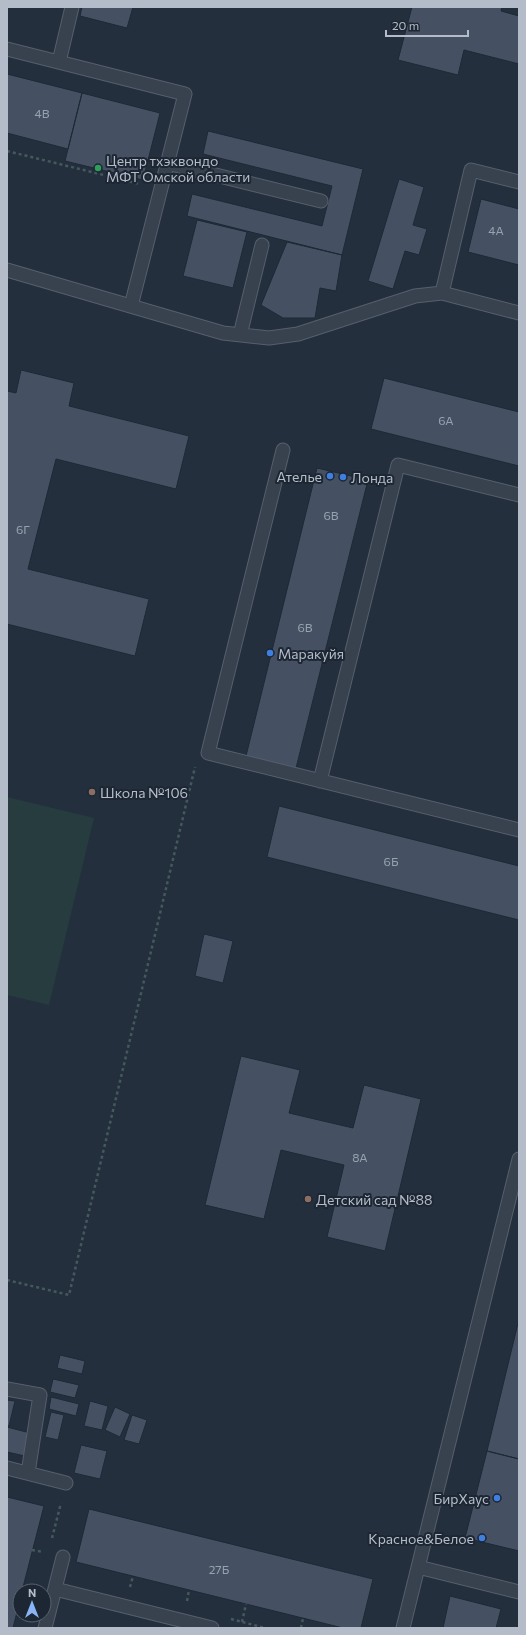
<svg xmlns="http://www.w3.org/2000/svg" width="526" height="1635" font-family="Commissioner,sans-serif">
<style>
.green{fill:#263c3f}
.building{fill:#455162;stroke:#1f2835}
.lines{fill:none;stroke-linecap:round;stroke-linejoin:round}
.service-casing{stroke:#565f6c;stroke-width:15}
.path{stroke:#44595c;stroke-width:2.5;stroke-dasharray:3 3;stroke-linecap:butt}
.service{stroke:#38414e;stroke-width:13}
.leisure-dot{fill:#2e9e5b;stroke:#1d2633;stroke-width:1.5}
.shop-dot{fill:#3f7fe0;stroke:#1d2633;stroke-width:1.5}
.education-dot{fill:#8d6e63;stroke:#1d2633;stroke-width:1.5}
.labels{text-anchor:middle;dominant-baseline:central;stroke-width:4;stroke-linejoin:round;paint-order:stroke}
.number-label{font-size:12px;fill:#98a1af}
.poi-label{font-size:14px;fill:#b4bcc9;stroke:#1d2633;text-anchor:start}
</style>
<rect width="100%" height="100%" fill="#242f3e"/>
<path class="green" d="M7,797L94,818L49,1005L7,995Z"/>
<path class="building" d="M82,7H133L127,28L80,16Z
M412,7H502L501,11L519,16V64L464,50L458,75L398,60Z
M7,74L82,93L68,149L7,133Z
M82,93L160,113L143,180L65,161Z
M208,131L363,169L342,255L187,216L192,194L322,226L332,186L203,154Z
M399,179L424,187L413,225L427,229L419,255L405,251L393,289L368,281Z
M481,199L519,209V265L468,252Z
M197,220L247,232L233,288L183,276Z
M287,242L342,255L336,291L320,288L315,318H283L261,305Z
M21,370L74,383L69,406L189,436L176,489L56,459L28,569L149,599L135,656L7,624V391L16,393Z
M384,378L519,412V466L371,429Z
M317,468L368,480L296,768L246,756Z
M279,806L519,866V920L267,857Z
M204,934L233,941L223,983L195,976Z
M241,1056L300,1070L289,1113L353,1128L364,1085L421,1099L385,1251L327,1237L344,1165L281,1150L264,1219L205,1205Z
M519,1319V1459L487,1451Z
M60,1355L85,1361L82,1374L57,1368Z
M53,1379L79,1385L75,1398L50,1392Z
M51,1397L79,1404L76,1416L49,1409Z
M7,1400L15,1401L9,1426L7,1425Z
M90,1401L108,1406L102,1430L84,1426Z
M115,1407L130,1414L120,1437L105,1430Z
M51,1412L64,1415L58,1440L45,1437Z
M132,1415L147,1420L139,1444L124,1440Z
M7,1427L30,1433L25,1456L7,1452Z
M81,1445L107,1451L100,1479L74,1473Z
M487,1451L519,1459V1551L465,1538Z
M7,1497L44,1506L22,1591H20V1600L13,1628H7Z
M89,1509L373,1579L361,1628H343L76,1562Z
M450,1596L501,1609L496,1628H443Z"/>
<g class="lines">
<g class="service-casing">
<path id="service" d="M7,49L185,94L131,306
M59,62L72,7
M167,163L321,201
M7,270L223,333L269,338L298,334L415,296L442,293L519,313
M442,293L471,170L519,182
M240,335L262,245
M283,450L208,753L519,830
M320,781L398,465L519,495
M7,1389L40,1395L28,1473
M7,1468L66,1483
M418,1567L519,1592
M55,1589L212,1628
M45,1628L63,1557
M403,1628L519,1159"/>
</g>
<path class="path" d="M7,151L140,184
M7,1280L69,1295L195,767
M52,1538L61,1503
M32,1550L43,1552
M130,1587L133,1576
M187,1601L189,1590
M17,1614L20,1615
M231,1619L265,1628
M242,1622L246,1604
M301,1628L303,1618"/>
<use href="#service" class="service"/>
</g>
<circle class="leisure-dot" cx="98" cy="168" r="4"/>
<g class="shop-dot">
<circle cx="330" cy="476" r="4"/>
<circle cx="343" cy="477" r="4"/>
<circle cx="270" cy="653" r="4"/>
<circle cx="497" cy="1498" r="4"/>
<circle cx="482" cy="1538" r="4"/>
</g>
<g class="education-dot">
<circle cx="92" cy="792" r="4"/>
<circle cx="308" cy="1199" r="4"/>
</g>
<g class="labels">
<g class="number-label">
<text x="42" y="113">4В</text>
<text x="496" y="230">4А</text>
<text x="446" y="420">6А</text>
<text x="331" y="515">6В</text>
<text x="23" y="529">6Г</text>
<text x="305" y="627">6В</text>
<text x="391" y="861">6Б</text>
<text x="360" y="1157">8А</text>
<text x="219" y="1569">27Б</text>
</g>
<g class="poi-label">
<text x="106" y="160">Центр тхэквондо<tspan x="106" dy="16">МФТ Омской области</tspan></text>
<text x="322" y="476" text-anchor="end">Ателье</text>
<text x="351" y="477">Лонда</text>
<text x="278" y="653">Маракуйя</text>
<text x="100" y="792">Школа №106</text>
<text x="316" y="1199">Детский сад №88</text>
<text x="489" y="1498" text-anchor="end">БирХаус</text>
<text x="474" y="1538" text-anchor="end">Красное&amp;Белое</text>
</g>
</g>
<rect width="526" height="1635" fill="none" stroke="#b4bcc9" stroke-width="16"/>
<g transform="translate(32 1603)"><circle r="19" fill="#1d2633" stroke="#59626f"/>
<path d="M0-3L7 15L0 10L-7 15Z" fill="#8ab4f8"/>
<text y="-6" font-size="11" font-weight="bold" text-anchor="middle" fill="#b4bcc9">N</text>
</g>
<path d="M386 30v6h82v-6" fill="none" stroke="#b4bcc9" stroke-width="2"/>
<text x="392" y="30" font-size="12" fill="#b4bcc9" stroke="#1d2633" stroke-width="3" paint-order="stroke">20 m</text>
</svg>
